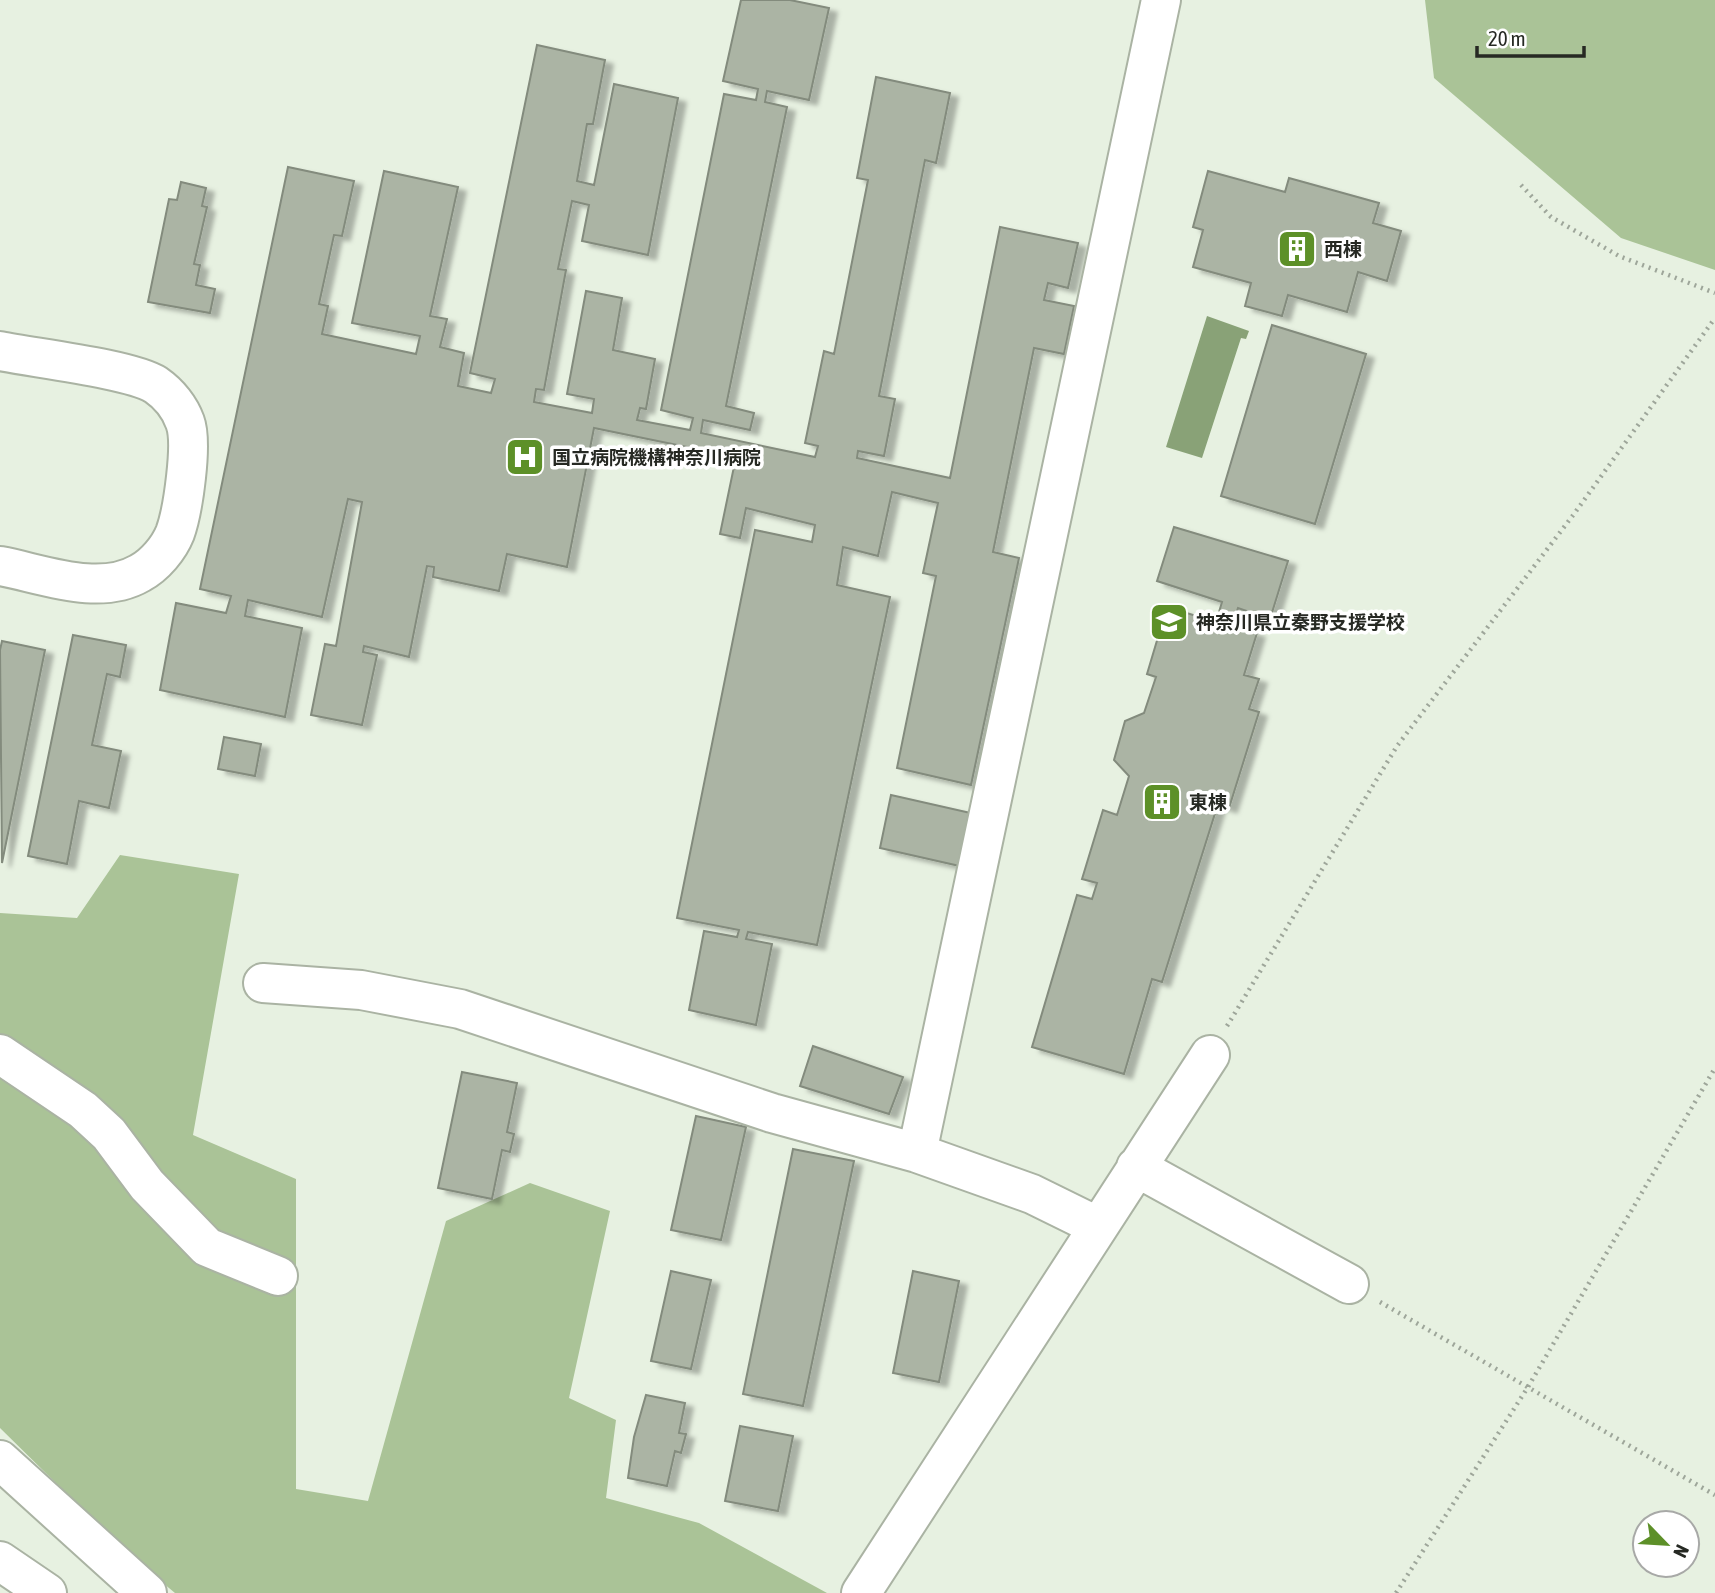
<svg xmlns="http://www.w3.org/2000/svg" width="1715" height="1593" font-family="'Asap Condensed','Noto Sans JP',sans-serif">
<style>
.forest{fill:#aac397}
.water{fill:#89a277}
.building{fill:#abb4a4;stroke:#838b7d;stroke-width:2;filter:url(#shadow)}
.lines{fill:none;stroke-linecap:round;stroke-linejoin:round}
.minor-casing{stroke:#aab3a3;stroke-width:42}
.path{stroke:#9ea69a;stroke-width:4.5;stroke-dasharray:2 5;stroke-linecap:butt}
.minor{stroke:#fff;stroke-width:38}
.labels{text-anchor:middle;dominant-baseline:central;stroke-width:7;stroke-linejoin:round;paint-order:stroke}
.poi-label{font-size:19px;font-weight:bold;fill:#262923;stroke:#fff;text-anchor:start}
</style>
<defs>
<filter id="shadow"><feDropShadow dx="8" dy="4.5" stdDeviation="2" flood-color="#0004"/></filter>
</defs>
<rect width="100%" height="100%" fill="#e7f1e1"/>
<path class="forest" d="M1425,0H1715V270L1621,238L1434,78Z
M120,855L239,874L193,1135L296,1179V1489L368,1501L446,1221L530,1183L610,1211L569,1398L616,1420L606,1498L699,1523L827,1593H175L127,1553L0,1428V913L77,918Z"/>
<path class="water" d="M1207,316L1249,331L1246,339L1241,338L1202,458L1166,447Z"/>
<path class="building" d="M741,0H790L829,8L809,100L767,91L765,102L787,107L726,406L754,413L750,430L703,420L701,433L815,457L818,446L805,443L824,351L834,354L868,180L857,178L876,77L950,93L936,163L925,160L879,396L895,399L884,456L858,451L857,458L950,478L1000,227L1078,243L1068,288L1048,283L1044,300L1074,306L1064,354L1034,348L993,552L1019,558L971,785L897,768L936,576L923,573L938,503L892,492L878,556L843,547L837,585L890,597L817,945L748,932L746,939L772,944L756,1025L689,1010L704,931L737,937L739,930L677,918L755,530L812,542L815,525L746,508L740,538L720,534L736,457L594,428L567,567L507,554L499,591L433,577L434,567L427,566L409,657L364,646L363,652L377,655L362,725L311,715L325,644L336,646L362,502L348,499L322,617L248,600L245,616L302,628L285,717L160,690L176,603L226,613L231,596L200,589L288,167L354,181L342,236L334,235L319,304L328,306L322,334L416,354L420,336L352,323L384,171L458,187L430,316L447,319L440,347L464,353L458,386L491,393L495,379L470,373L537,45L605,60L593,124H587L577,181L594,185L614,84L678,98L648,255L582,241L589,205L572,201L558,269L566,270L544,390L536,389L534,402L592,413L594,399L567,394L586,291L622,298L613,350L655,359L646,409L640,408L637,420L690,430L693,418L661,410L724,94L756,100L758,89L723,81Z
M1208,171L1285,192L1289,178L1379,203L1373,223L1401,231L1387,281L1358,272L1347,312L1288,295L1282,316L1245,306L1251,283L1193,267L1203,230L1193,227Z
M181,182L206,188L202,206L207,207L194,264L200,265L196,285L215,289L210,313L148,302L169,199L177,200Z
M1272,325L1366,354L1315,524L1221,496Z
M1174,527L1288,561L1270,619L1238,608L1232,626L1257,633L1244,675L1259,679L1249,709L1259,712L1229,808L1188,795L1217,807L1162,982L1152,979L1124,1074L1032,1047L1077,895L1092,899L1097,883L1082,879L1103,810L1117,815L1129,776L1114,760L1125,721L1144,713L1156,677L1147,674L1167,607L1216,622L1222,602L1157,581Z
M73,635L126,645L120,677L107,674L92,745L121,751L109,808L79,801L67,864L28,856Z
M2,641L45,650L2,863L0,650Z
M224,737L261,744L255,776L218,769Z
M891,795L975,814L964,867L880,848Z
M813,1046L903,1077L889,1114L800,1086Z
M462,1072L517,1083L507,1132L514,1134L510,1152L502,1150L492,1199L438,1188Z
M696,1116L746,1127L721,1240L671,1230Z
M793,1149L854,1161L803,1406L743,1394Z
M671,1271L711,1280L691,1369L651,1361Z
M913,1271L959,1281L939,1382L893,1373Z
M646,1395L685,1403L679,1433L686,1434L681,1453L675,1451L667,1486L628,1478L634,1437Z
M740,1426L793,1436L778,1511L725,1501Z"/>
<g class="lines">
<g class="minor-casing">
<path id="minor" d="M0,351C34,358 131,369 156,385C169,394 180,408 185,422C193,443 183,511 175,533C169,548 155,565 140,573C99,597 43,574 0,566
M263,983L361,990L460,1009L772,1113L917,1153L1032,1194L1097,1226
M0,1054L83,1110L109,1134L147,1185L207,1247L278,1276
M917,1153L1161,0
M1136,1167L1349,1284
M0,1460L147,1593
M0,1561L47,1593
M861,1593L1210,1055"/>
</g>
<path class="path" d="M1521,185L1551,217L1619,256L1715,293
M1227,1026L1397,746L1574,514L1715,318
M1380,1302L1715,1495
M1396,1593L1528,1387L1715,1068"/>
<use href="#minor" class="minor"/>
</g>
<defs>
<g id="building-square" transform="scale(2.0125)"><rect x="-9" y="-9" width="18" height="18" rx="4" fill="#5d9028" stroke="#fff"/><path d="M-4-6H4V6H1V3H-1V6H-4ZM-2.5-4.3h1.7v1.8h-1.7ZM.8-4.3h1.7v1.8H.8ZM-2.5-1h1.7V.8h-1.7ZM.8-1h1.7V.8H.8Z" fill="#fff"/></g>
<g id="hospital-square" transform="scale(2.0125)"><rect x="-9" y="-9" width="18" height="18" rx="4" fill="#5d9028" stroke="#fff"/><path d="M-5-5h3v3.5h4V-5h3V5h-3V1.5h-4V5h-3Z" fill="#fff"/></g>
<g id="school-square" transform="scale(2.0125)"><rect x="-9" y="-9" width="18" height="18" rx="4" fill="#5d9028" stroke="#fff"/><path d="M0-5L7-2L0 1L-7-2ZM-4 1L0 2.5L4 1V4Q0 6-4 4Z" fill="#fff"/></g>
</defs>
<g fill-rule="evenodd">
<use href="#building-square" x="1297" y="249"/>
<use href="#hospital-square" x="525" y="457"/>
<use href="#school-square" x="1169" y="622"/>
<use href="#building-square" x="1162" y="802"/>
</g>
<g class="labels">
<g class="poi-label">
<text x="1324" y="249">西棟</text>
<text x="552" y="457">国立病院機構神奈川病院</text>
<text x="1196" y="622">神奈川県立秦野支援学校</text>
<text x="1189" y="802">東棟</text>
</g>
</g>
<g transform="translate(1666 1544) rotate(115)"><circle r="33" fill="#ffffff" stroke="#a8a9a7" stroke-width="2"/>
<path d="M0-5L12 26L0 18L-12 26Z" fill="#5d9028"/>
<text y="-10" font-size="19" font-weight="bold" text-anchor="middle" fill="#262923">N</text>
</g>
<path d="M1477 46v10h107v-10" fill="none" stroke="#262923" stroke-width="3.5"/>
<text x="1488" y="46" font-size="21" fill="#262923" stroke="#ffffff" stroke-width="5" paint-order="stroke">20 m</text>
</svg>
